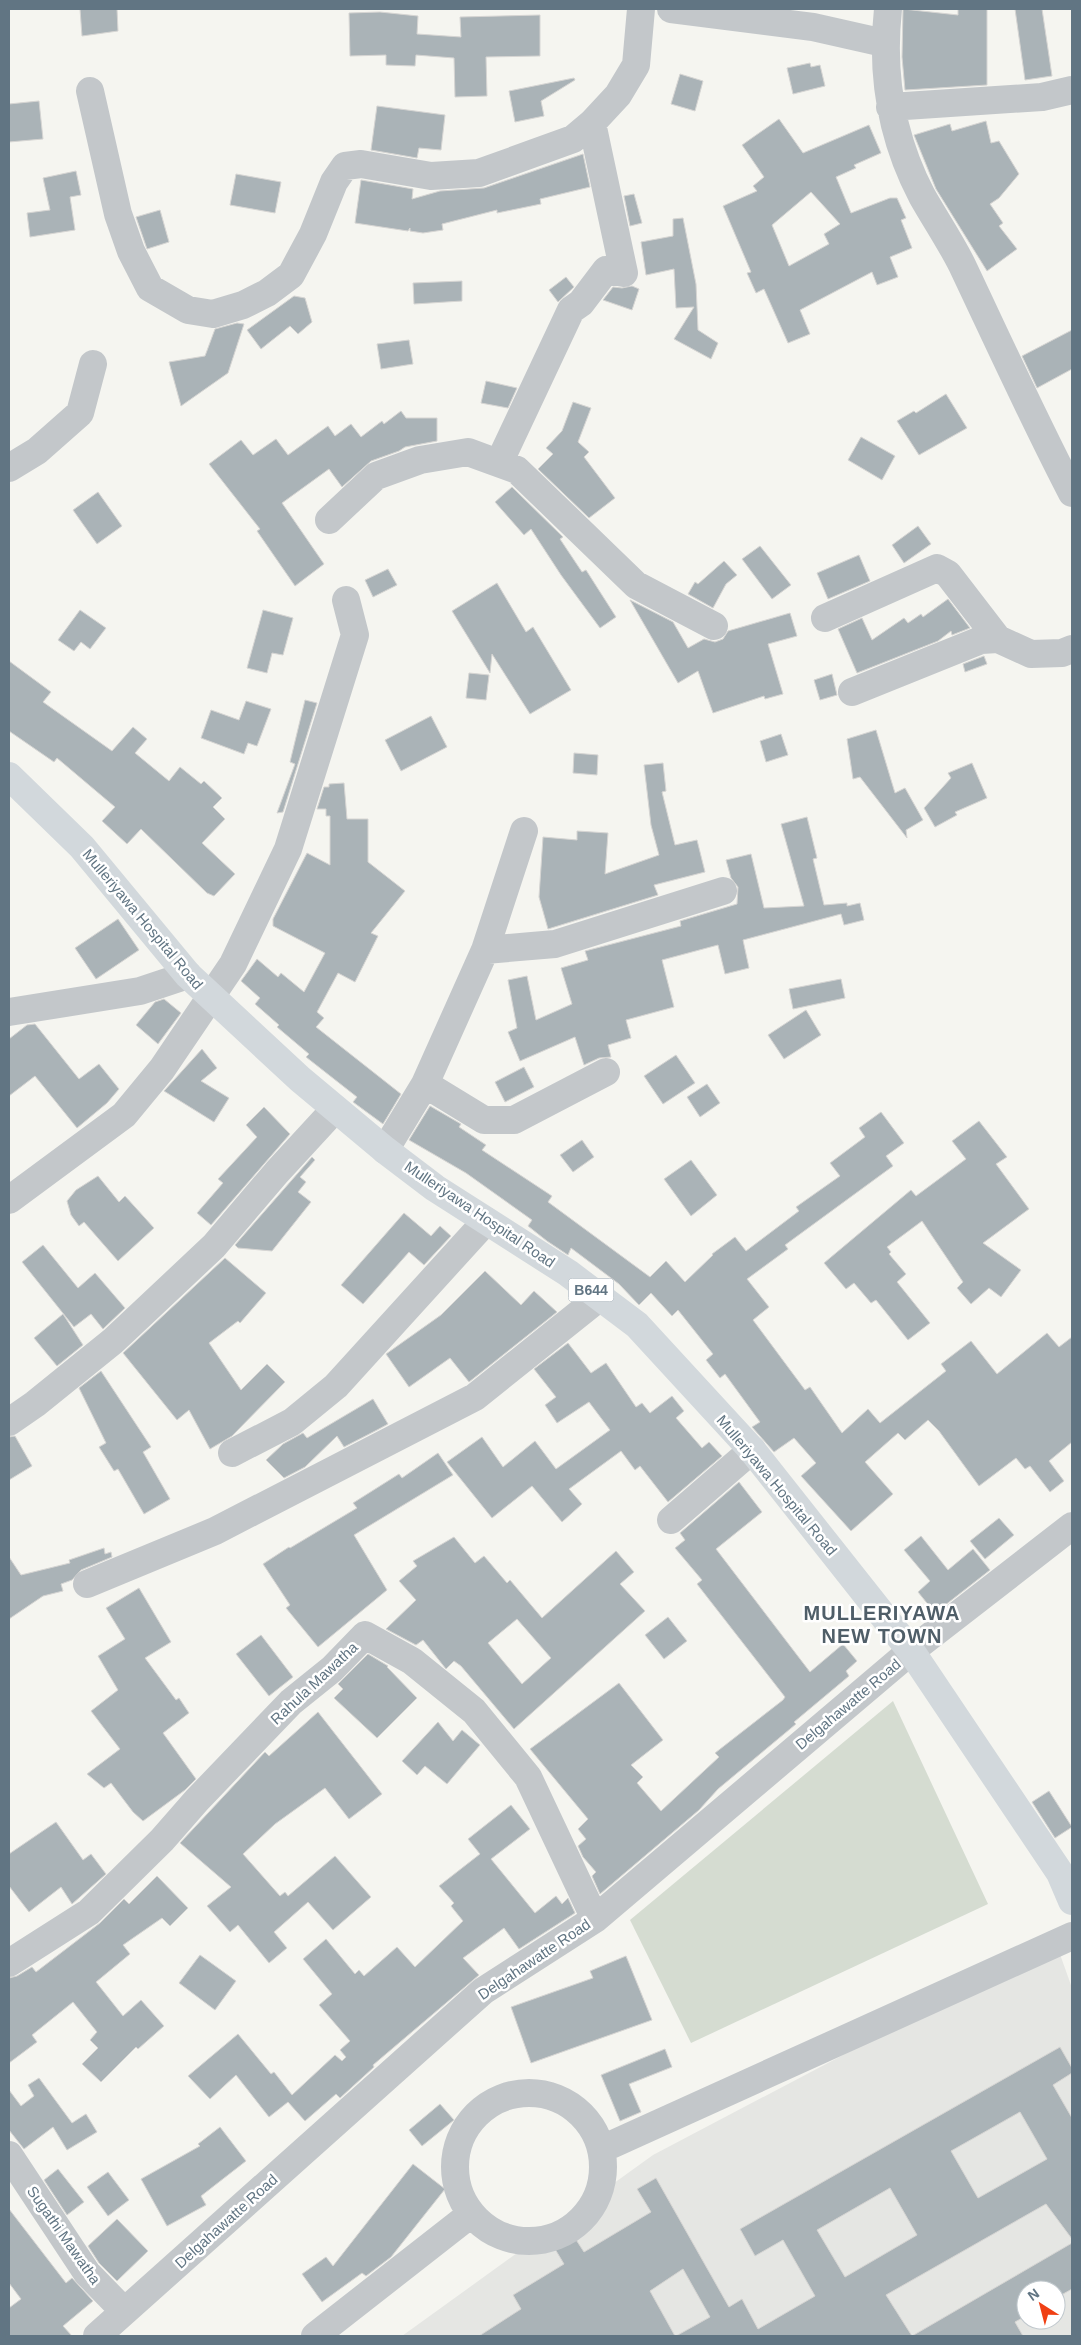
<svg xmlns="http://www.w3.org/2000/svg" width="1081" height="2345" font-family="Helvetica,sans-serif">
<style>
.built{fill:#e5e6e3;fill-rule:evenodd}
.green{fill:#d5dcd1}
.building{fill:#aab3b7;stroke:#d6d5d3;fill-rule:evenodd}
.lines{fill:none;stroke-linecap:round;stroke-linejoin:round}
.minor{stroke:#c3c7ca;stroke-width:28}
.major{stroke:#d2d8dc;stroke-width:28}
.labels{text-anchor:middle;dominant-baseline:central;stroke-width:5;stroke-linejoin:round;paint-order:stroke}
.shield{fill:#fff;stroke:#909ea8;stroke-width:1}
.shield-label{font-size:14px;font-weight:bold;fill:#617583}
.street-label{font-size:15px;fill:#617583;stroke:#fff}
.district-label{font-size:20px;font-weight:bold;letter-spacing:1px;fill:#4f5e68;stroke:#fff}
</style>
<rect width="100%" height="100%" fill="#f5f5f0"/>
<path class="built" d="M1056,1943L1072,1988V2336H402L653,2155ZM1026,2290H1056V2320H1026Z"/>
<path class="green" d="M893,1701L988,1904L691,2043L630,1920Z"/>
<path class="building" d="M80,9H117L118,31L82,36Z
M903,9L958,15V9H987V85L905,90L902,57Z
M1015,9H1042L1052,76L1025,80Z
M380,12L418,16L417,34L461,37L460,17L540,15V56L486,57L487,96L455,97L454,58L416,55L415,66L386,65V55L350,56L349,13Z
M810,63L811,67L820,65L825,86L793,94L787,68Z
M680,74L703,81L695,111L671,104Z
M574,78L575,80L541,101L544,116L515,122L509,91Z
M39,101L43,139L9,142V104Z
M377,106L445,115L441,150L419,148L417,158L371,150Z
M779,119L803,153L869,125L881,153L854,165L856,168L836,177L851,213L890,198H897L906,218L901,220L912,248L890,257L898,277L877,285L872,272L800,310L810,334L788,343L764,289L756,293L747,273L751,272L723,206L757,191L753,186L764,177L742,145ZM811,192L840,224L824,234L829,244L789,266L772,225Z
M986,121L991,143L999,141L1019,174L999,198L990,204L1003,223L999,226L1017,249L987,271L936,189L914,135L950,124L952,131Z
M583,154L590,187L540,199L541,204L497,213V210L442,224L443,230L423,233L410,231V228L408,231L355,223L361,180L413,189L412,199L440,191L484,188Z
M76,171L81,195L70,197L75,230L30,237L27,213L50,210L43,178Z
M236,174L281,182L275,213L230,205Z
M634,194L642,223L630,226L624,196Z
M160,210L169,242L147,249L136,217Z
M683,218L696,284L698,330L718,343L711,359L674,339L694,307L676,308L674,269L646,275L641,242L673,236V219Z
M566,277L574,287L558,302L549,290Z
M462,281V301L414,304L413,283Z
M632,286L639,289L632,310L603,300L613,287L622,288Z
M294,296L305,298L312,322L298,334L290,326L261,349L247,330Z
M237,323L244,324L228,373L181,406L169,362L205,356L215,329Z
M1072,330V369L1037,388L1022,356Z
M409,340L413,364L381,369L377,344Z
M486,381L517,388L508,408L481,403Z
M946,394L967,428L919,455L897,421L914,411L916,413Z
M573,402L591,408L578,442L589,452L584,457L615,498L589,518L538,469L553,454L546,448L562,431Z
M401,411L406,418H437V441L405,447L399,451L371,461L342,487L329,469L282,503L324,564L295,586L257,531L260,529L209,464L241,440L253,455L276,439L288,455L328,426L335,436L351,424L361,437L382,421L384,424Z
M861,437L895,456L882,480L848,460Z
M512,487L563,537L560,539L582,572L586,570L616,617L600,628L561,575L531,529L524,535L495,502Z
M98,492L122,526L97,544L73,510Z
M918,526L931,544L904,563L892,545Z
M760,546L791,585L772,599L742,559Z
M859,555L870,581L828,599L817,573Z
M724,561L737,575L726,584L713,608L688,594L695,582L698,584Z
M388,569L397,585L373,597L365,580Z
M497,583L526,632L533,627L571,690L530,714L492,654L490,673L452,611Z
M948,599L970,628L952,635L951,631L938,641L857,673L838,629L862,618L872,640L904,618L908,623L921,614L923,617Z
M630,600L673,622L688,648L704,639L715,642L723,639L728,631L790,613L797,636L768,644L783,694L765,699L764,696L713,713L698,671L678,683Z
M80,610L106,628L90,649L81,642L74,651L58,640Z
M263,610L293,618L283,655L272,653L267,673L247,668Z
M984,656L987,664L965,672L963,664Z
M9,661L51,692L43,702L112,751L133,727L147,739L135,753L169,781L180,767L201,784L204,781L222,798L213,807L225,819L202,843L235,874L214,896L207,893L141,829L127,844L102,821L115,807L57,758L54,762L9,731Z
M469,673L489,675L486,700L466,698Z
M832,674L837,695L820,700L814,680Z
M305,700L317,703L283,812L277,813L295,764L290,762Z
M246,701L271,709L257,746L248,743L244,754L201,738L211,710L239,720Z
M431,716L447,747L401,771L385,740Z
M876,730L895,793L905,788L923,820L906,830L907,838L860,777L853,779L847,739Z
M781,734L788,755L766,762L760,741Z
M574,753L598,755L597,775L573,773Z
M663,763L666,791L662,792L675,845L697,840L705,872L654,885L658,895L548,929L539,897L543,837L577,840V831L608,833L605,874L659,855L651,825L644,765Z
M972,763L987,798L955,812L957,815L935,827L924,808L951,778L948,773Z
M344,783L347,819H368V862L405,891L371,933L378,936L355,982L338,973L317,1012L324,1018L316,1027L401,1094L383,1124L353,1102L357,1097L306,1057L309,1054L277,1027L279,1025L255,1004L260,998L241,981L257,959L278,977L281,973L304,992L325,953L273,926V919L307,853L330,865V816H326V809H317L324,787H329V784Z
M807,817L817,858L813,859L824,905L847,903V906L860,903L864,920L844,925L841,914L743,940L749,968L725,974L718,945L662,960L674,1007L626,1020L631,1038L608,1045L611,1057L599,1058L584,1065L575,1037L520,1061L508,1032L517,1028L508,980L527,976L536,1020L572,1004L561,968L588,960L585,951L681,926L680,921L737,904L738,887L731,878L726,860L751,854L764,908L804,906L781,824Z
M118,919L139,950L96,979L75,948Z
M841,979L845,998L793,1009L789,989Z
M164,999L181,1013L158,1044L136,1025L155,1002Z
M806,1010L821,1035L784,1059L768,1035Z
M35,1024L79,1079L99,1064L119,1089L107,1103L77,1128L35,1076L9,1096V1039L27,1025Z
M202,1049L217,1068L201,1081L229,1098L214,1122L164,1091Z
M676,1055L695,1083L663,1104L644,1076Z
M524,1067L534,1087L505,1102L495,1082Z
M707,1084L720,1103L700,1117L687,1097Z
M430,1106L461,1124L459,1127L486,1145L482,1150L552,1196L548,1202L650,1277L666,1261L685,1282L713,1255L712,1254L735,1237L746,1251L799,1211L796,1207L840,1176L830,1163L865,1137L859,1128L881,1112L904,1143L886,1156L893,1166L785,1245L788,1249L747,1279L769,1307L753,1320L805,1390L810,1387L842,1433L868,1409L880,1423L946,1371L941,1364L971,1341L997,1374L1047,1333L1059,1347L1072,1337V1442L1049,1461L1064,1481L1050,1492L1030,1466L1025,1469L1016,1458L979,1486L939,1431L928,1420L905,1440L898,1433L865,1462L893,1494L851,1531L801,1476L816,1463L794,1438L774,1452L752,1427L760,1422L725,1374L720,1378L706,1360L713,1354L678,1310L672,1316L651,1293L639,1305L619,1284L571,1248L568,1255L547,1241L528,1226L532,1220L466,1173L409,1140Z
M264,1107L290,1134L211,1225L197,1213L223,1183L218,1179L257,1137L246,1125Z
M979,1121L1007,1157L996,1164L1029,1209L983,1243L1021,1270L1001,1297L989,1288L971,1304L957,1288L963,1282L922,1221L887,1247L891,1252L889,1254L906,1274L897,1282L930,1323L908,1340L876,1300L871,1303L854,1283L846,1289L824,1263L911,1190L916,1196L966,1159L952,1141Z
M582,1140L594,1157L573,1172L560,1155Z
M312,1157L315,1160L300,1177L306,1182L298,1192L311,1202L272,1251L238,1248L235,1245Z
M691,1160L717,1195L691,1216L664,1179Z
M98,1176L119,1202L125,1196L154,1228L118,1261L84,1222L79,1226L71,1215L67,1201L76,1190Z
M404,1213L431,1236L440,1226L451,1236L424,1265L409,1252L363,1304L341,1285Z
M43,1245L78,1288L95,1273L125,1308L103,1329L91,1314L74,1327L22,1262Z
M225,1258L266,1293L240,1323L238,1321L209,1343L241,1390L267,1364L285,1382L232,1436L210,1449L189,1410L177,1420L123,1353Z
M485,1271L521,1305L534,1291L557,1312L469,1382L450,1358L409,1387L386,1354L441,1315Z
M63,1314L83,1345L57,1366L34,1338Z
M568,1343L591,1373L606,1363L636,1407L642,1403L650,1413L672,1396L684,1411L676,1418L702,1448L709,1442L722,1456L668,1502L640,1466L635,1470L621,1451L569,1489L582,1504L562,1522L532,1486L492,1518L447,1462L482,1437L503,1467L535,1441L556,1469L610,1430L589,1402L557,1423L545,1405L556,1397L534,1369Z
M101,1371L151,1447L143,1452L170,1499L144,1514L118,1469L114,1471L99,1447L106,1443L79,1388Z
M373,1399L388,1424L377,1430L344,1447L337,1436L305,1467L284,1478L266,1460L283,1444L303,1433L307,1438Z
M15,1436L32,1466L9,1480V1437Z
M438,1453L453,1475L354,1535L387,1590L318,1647L286,1608L290,1605L263,1564L289,1547L290,1548L357,1508L353,1503L399,1474L402,1478Z
M739,1482L762,1512L716,1549L810,1672L843,1644L857,1661L846,1671L849,1676L794,1722L796,1724L718,1789L699,1810L600,1894L592,1876L596,1872L583,1857L578,1846L586,1839L578,1829L588,1819L530,1749L619,1683L663,1740L631,1765L643,1777L637,1783L661,1811L719,1757L715,1753L783,1700L785,1697L697,1584L702,1580L675,1548L685,1540L680,1533Z
M999,1518L1014,1535L985,1559L970,1541Z
M921,1536L948,1570L973,1549L990,1570L935,1613L918,1592L930,1581L904,1550Z
M454,1537L475,1563L484,1556L507,1583L510,1580L542,1618L616,1551L634,1572L620,1584L645,1611L514,1729L461,1666L454,1661L446,1669L423,1640L416,1645L386,1629L416,1600L399,1581L417,1566L413,1561ZM517,1619L551,1658L522,1684L488,1643Z
M104,1548L105,1554L111,1552L112,1557L81,1570L72,1580L61,1584L63,1591L43,1596L9,1619V1557L21,1575L70,1563L69,1560Z
M139,1588L171,1642L145,1658L176,1700L179,1698L189,1713L163,1733L196,1779L185,1790L143,1821L133,1812L111,1783L104,1788L87,1774L120,1749L91,1711L118,1690L98,1656L125,1639L106,1608Z
M668,1617L687,1641L664,1659L645,1635Z
M261,1635L293,1677L269,1696L236,1654Z
M368,1654L388,1666L387,1667L417,1698L377,1738L334,1698L343,1689L338,1684Z
M318,1712L382,1794L349,1819L325,1788L275,1824L243,1854L280,1896L285,1892L288,1896L335,1856L371,1897L333,1930L308,1902L274,1932L287,1948L269,1963L238,1925L230,1932L207,1906L231,1887L180,1843L265,1752L269,1756Z
M438,1722L453,1741L462,1730L480,1745L447,1784L425,1766L417,1775L402,1761Z
M1049,1791L1072,1827L1055,1838L1032,1802Z
M511,1805L530,1829L491,1859L535,1913L556,1896L562,1904L568,1898L575,1913L519,1949L504,1928L463,1958L479,1975L373,2065L374,2067L340,2098L336,2094L305,2121L288,2102L269,2117L236,2075L210,2099L188,2076L238,2034L271,2074L274,2072L292,2095L335,2055L342,2061L346,2057L340,2050L350,2041L319,2005L332,1994L303,1959L326,1939L355,1974L359,1970L364,1976L397,1947L415,1967L463,1921L451,1906L454,1903L439,1886L480,1854L468,1839Z
M56,1822L83,1860L91,1854L106,1874L72,1904L61,1887L29,1912L9,1886V1854Z
M157,1876L188,1908L170,1926L162,1918L123,1945L130,1954L96,1982L123,2016L141,2000L164,2026L138,2049L136,2047L101,2082L82,2064L98,2048L90,2040L97,2032L73,2002L32,2035L37,2042L9,2063V1978L17,1976L32,1967L36,1972L100,1923L124,1899L129,1904Z
M200,1955L236,1981L215,2010L179,1983Z
M626,1956L652,2020L531,2063L511,2007L593,1978L590,1971Z
M1060,2047L1072,2068V2073L1053,2085L1072,2118V2239L1046,2204L886,2295L912,2336L1072,2243V2289L1056,2298V2290H1026V2316L1015,2322L1023,2336H676L710,2317L683,2269L650,2291L675,2336H479L521,2309L513,2295L564,2264L552,2244L571,2232L584,2252L651,2212L637,2189L656,2178L729,2307L742,2299L758,2329L815,2296L783,2240L755,2256L740,2229ZM1020,2112L1047,2159L978,2198L951,2151ZM890,2188L917,2235L845,2277L817,2230Z
M665,2049L672,2067L629,2084L641,2112L620,2121L601,2075Z
M39,2078L72,2123L86,2114L97,2132L67,2150L53,2127L24,2149L9,2130V2090L21,2106L34,2096L28,2085Z
M440,2104L454,2120L422,2146L409,2130Z
M220,2127L246,2161L201,2196L206,2205L167,2226L141,2179L200,2146L198,2144Z
M413,2164L445,2189L391,2257L366,2276L362,2273L322,2302L302,2274L326,2257L333,2266Z
M58,2169L84,2202L67,2215L44,2180Z
M108,2172L129,2200L108,2216L87,2187Z
M9,2209L66,2283L72,2278L93,2301L63,2326L72,2336H9V2308L21,2299L9,2283Z
M117,2219L148,2251L117,2281L99,2263L88,2246Z"/>
<g class="lines">
<path class="minor" d="M671,9L813,27L884,43
M888,9C881,74 891,137 922,196C935,219 950,241 962,265C998,341 1033,418 1072,493
M90,91L118,214L131,251L150,288L188,310L213,314L243,305L267,293L291,275L313,234L334,182L345,166L361,164L431,176L479,173L573,139L592,123L618,95L636,65L641,9
M890,107L1042,97L1072,90
M499,463L571,310L581,303L606,270L624,273L592,123
M9,468L37,451L80,413L93,364
M329,520L376,476L420,460L468,452L517,470L636,585L714,626
M825,618L937,568L948,574L998,639L1031,654L1062,653L1072,649
M852,692L981,640L998,639
M485,950L555,944L723,891
M9,1012L140,991L188,975
M425,1084L484,1120H514L606,1072
M385,1150L425,1084L485,950L524,831
M9,1200L124,1115L162,1069L233,964L288,849L355,635L346,600
M9,1422L35,1404L113,1341L214,1246L277,1172L335,1109
M232,1453L292,1422L336,1386L486,1221
M671,1520L752,1450
M87,1584L215,1531L475,1397L600,1297
M9,1963L89,1912L162,1840L197,1800L291,1702L332,1669L365,1635L412,1661L474,1711L528,1777L595,1919
M455 2167a74 74 0 1 1 148 0a74 74 0 1 1-148 0Z
M602,2149L1072,1936
M9,2155L87,2273L124,2311
M97,2336L483,1991L595,1919L911,1651L1072,1526
M315,2336L471,2214"/>
<path class="major" d="M9,776L82,847L188,975L300,1079L385,1150L435,1188L568,1273L637,1325L752,1450L911,1651L1060,1873L1072,1901"/>
</g>
<g class="labels">
<rect class="shield" x="568.5" y="1278.5" width="45" height="23" rx="4"/>
<g class="shield-label">
<text x="591" y="1290">B644</text>
</g>
<g class="street-label">
<text transform="translate(143 919) rotate(50)">Mulleriyawa Hospital Road</text>
<text transform="translate(480 1214) rotate(34)">Mulleriyawa Hospital Road</text>
<text transform="translate(777 1485) rotate(50)">Mulleriyawa Hospital Road</text>
<text transform="translate(314 1683) rotate(-43)">Rahula Mawatha</text>
<text transform="translate(848 1704) rotate(-40)">Delgahawatte Road</text>
<text transform="translate(534 1959) rotate(-34)">Delgahawatte Road</text>
<text transform="translate(226 2221) rotate(-42)">Delgahawatte Road</text>
<text transform="translate(64 2235) rotate(55)">Sugathi Mawatha</text>
</g>
<g class="district-label">
<text x="882" y="1613">MULLERIYAWA<tspan x="882" dy="23">NEW TOWN</tspan></text>
</g>
</g>
<rect width="1081" height="2345" fill="none" stroke="#617583" stroke-width="20"/>
<g transform="translate(1041 2305) rotate(324)"><circle r="24" fill="#ffffff" stroke="#c0c8cd"/>
<path d="M0-4L9 19L0 12L-9 19Z" fill="#f04014"/>
<text y="-8" font-size="14" font-weight="bold" text-anchor="middle" fill="#617583">N</text>
</g>
</svg>
